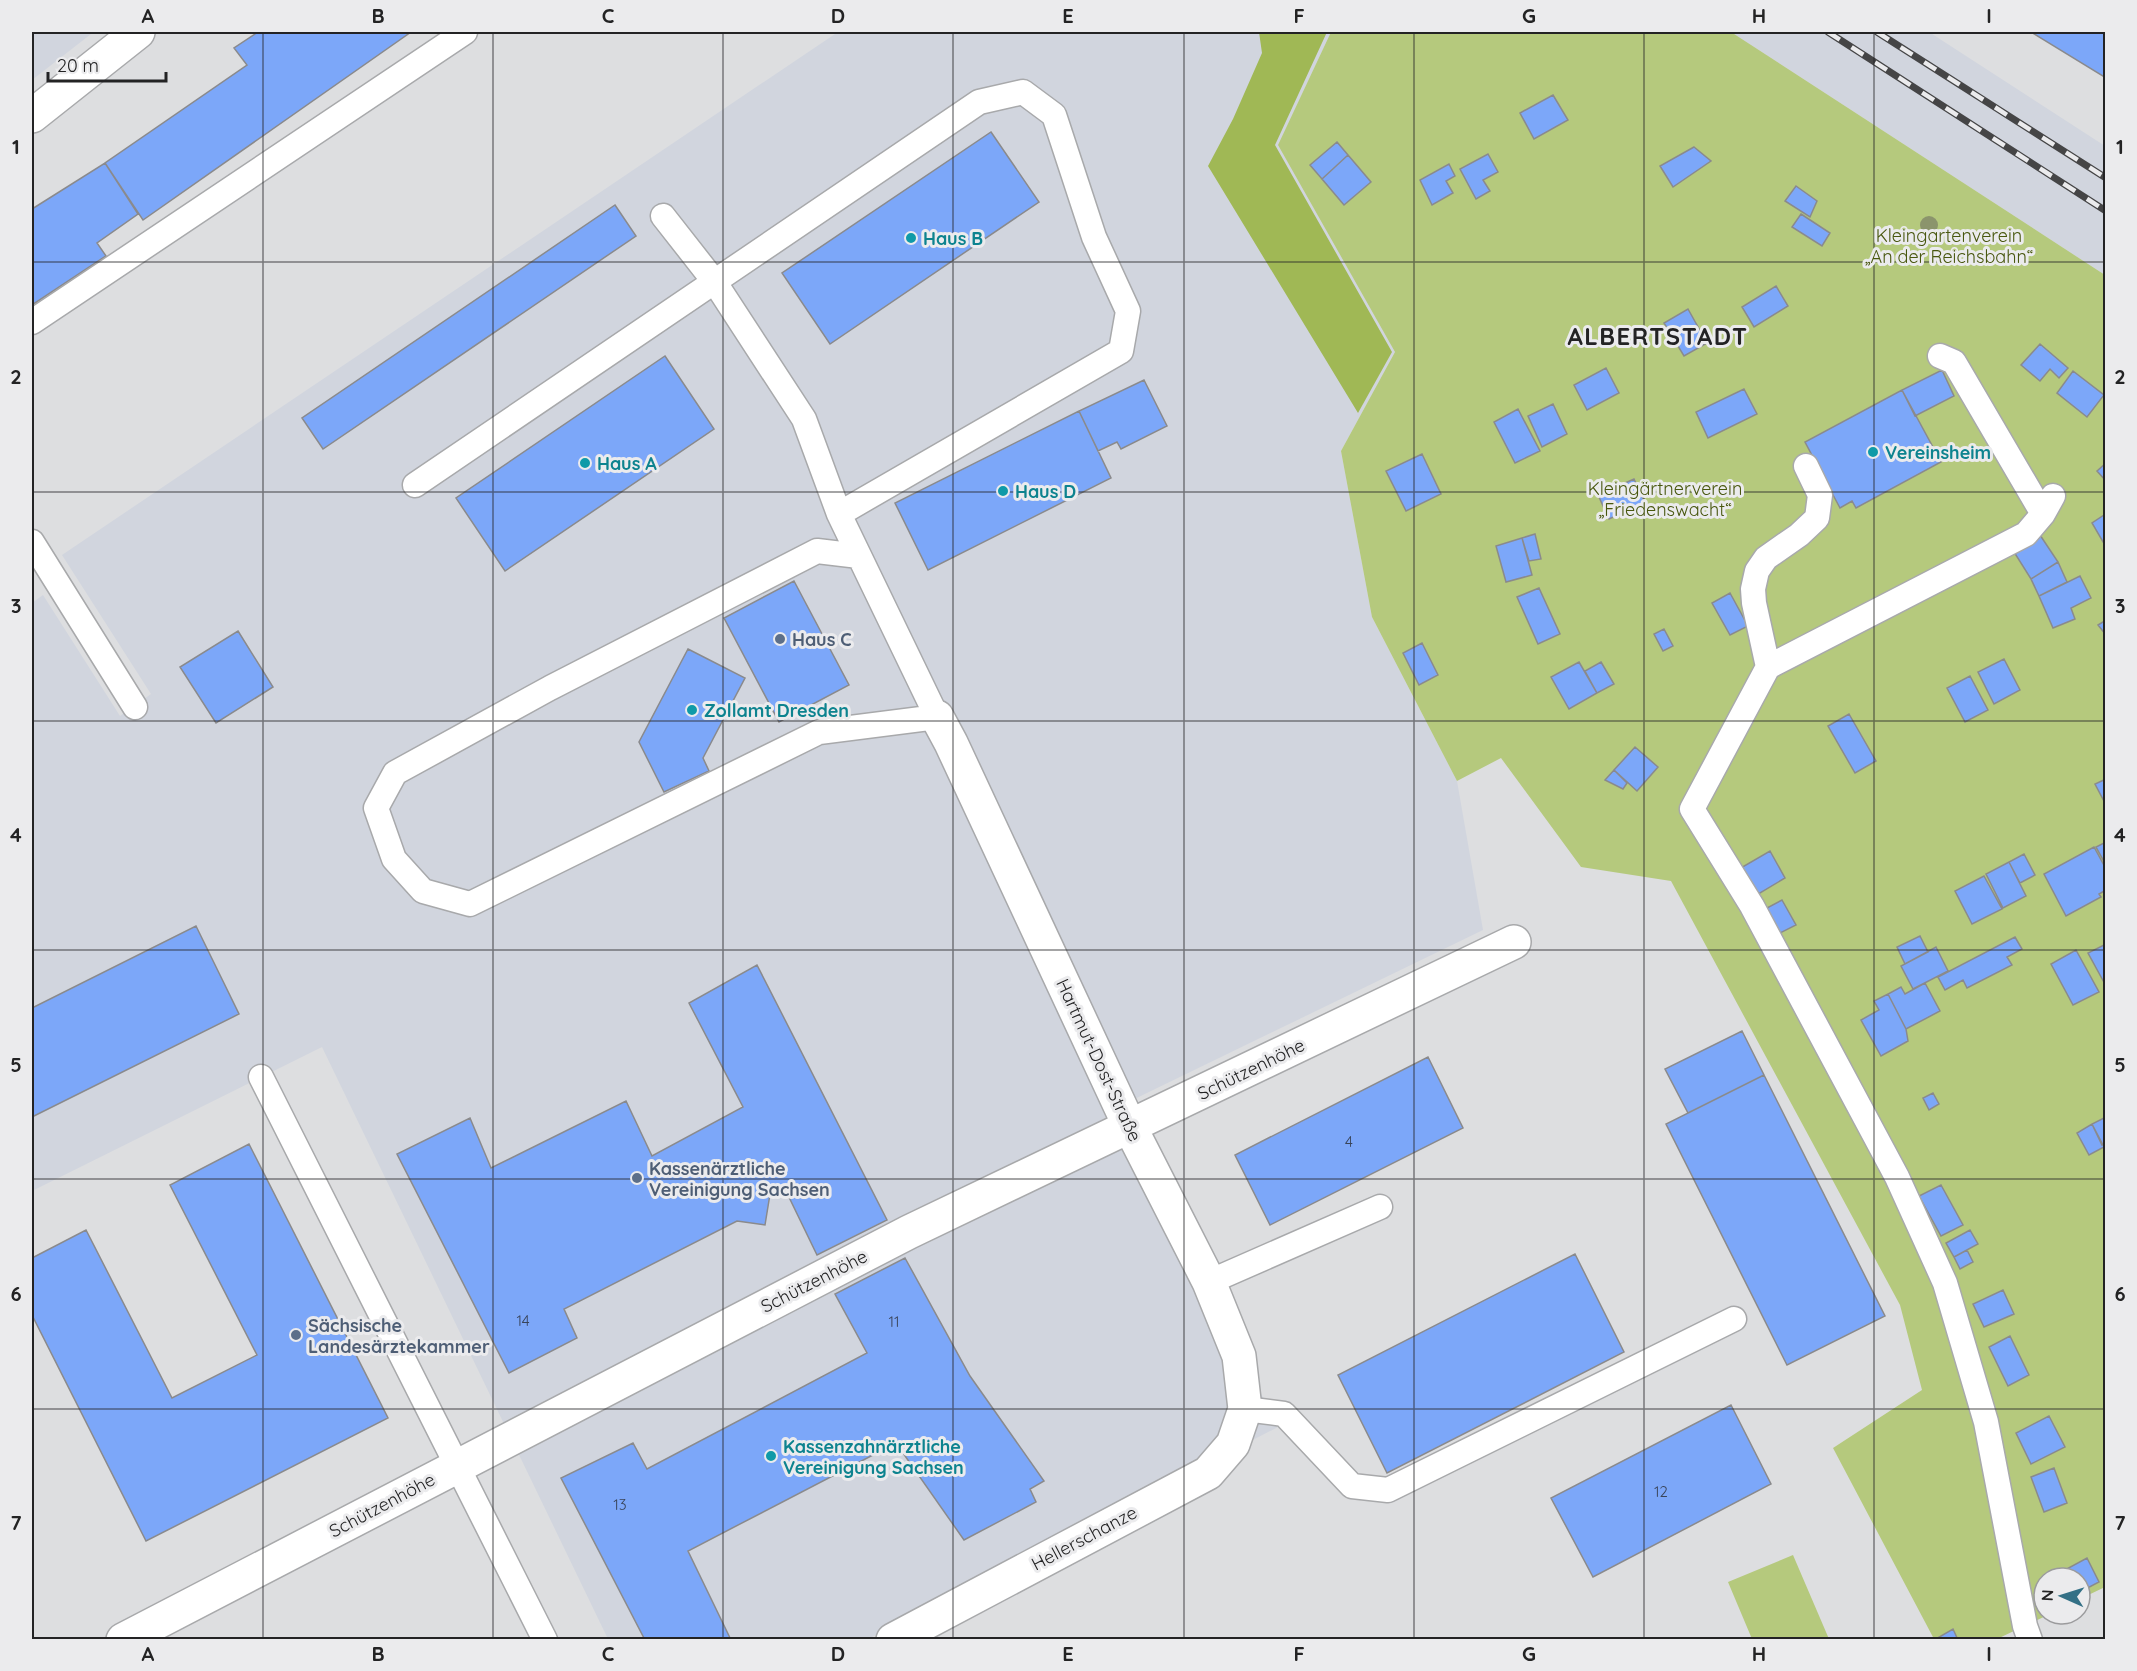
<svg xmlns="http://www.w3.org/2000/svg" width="2137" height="1671" font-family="Quicksand,sans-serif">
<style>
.built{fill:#d1d5de}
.green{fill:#b5c97d}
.forest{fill:#a0b855}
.building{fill:#7ca7f9;stroke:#8a8a8c;stroke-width:1.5}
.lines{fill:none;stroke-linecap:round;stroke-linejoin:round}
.lane-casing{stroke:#a8a9ab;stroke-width:27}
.street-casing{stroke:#a8a9ab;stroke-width:36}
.lane{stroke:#fff;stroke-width:24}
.street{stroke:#fff;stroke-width:33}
.rail-casing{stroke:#454546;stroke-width:7}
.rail{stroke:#ebebed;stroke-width:4.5;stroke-dasharray:14;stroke-linecap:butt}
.tree{fill:#8b946c}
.grid{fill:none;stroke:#232324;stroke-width:1.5;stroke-opacity:0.55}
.culture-dot{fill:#0f9aa8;stroke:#ebebed;stroke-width:2}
.service-dot{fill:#5c6f8a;stroke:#ebebed;stroke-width:2}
.labels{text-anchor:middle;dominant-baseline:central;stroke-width:6;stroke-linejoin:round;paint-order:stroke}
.number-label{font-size:15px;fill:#394459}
.park-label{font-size:18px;fill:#48570e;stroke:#ebebed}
.culture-label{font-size:18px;font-weight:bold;fill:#0d838f;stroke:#ebebed;text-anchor:start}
.service-label{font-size:18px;font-weight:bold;fill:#4e5e75;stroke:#ebebed;text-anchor:start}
.street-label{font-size:18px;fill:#232324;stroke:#ebebed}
.district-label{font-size:24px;font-weight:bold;letter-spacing:1.5px;fill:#232324;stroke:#ebebed}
.neatline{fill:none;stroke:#232324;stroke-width:2}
.grid-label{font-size:20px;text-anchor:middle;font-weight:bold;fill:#232324}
</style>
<rect width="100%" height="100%" fill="#dddee0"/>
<path class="built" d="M32,32H74L91,34L32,80Z
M838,32H1331L1278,145L1395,352L1341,451L1372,617L1457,781L1483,930L1116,1108L1278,1427L868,1639H608L322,1047L32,1191V603L43,595L120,716L151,694L62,555Z
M1731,32H1929L2105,146V275Z"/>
<path class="green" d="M1331,32H1731L2105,275V1587L2080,1599V1578H2044V1614H2050L1997,1639H1934L1833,1448L1922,1390L1900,1305L1671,881L1581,867L1501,758L1457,781L1372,617L1341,451L1395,352L1278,145Z
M1793,1555L1829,1639H1752L1728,1582Z"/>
<path class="forest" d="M1259,32H1327L1275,145L1392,352L1358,413L1208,166L1233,119L1262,53Z"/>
<path class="building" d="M258,32H411L143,220L105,163L247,65L234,48Z
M2031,32H2106V78Z
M1553,95L1568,120L1534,139L1520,113Z
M991,132L1039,202L830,344L782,273Z
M1337,142L1348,155L1322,179L1310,165Z
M1694,147L1711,161L1673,187L1660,166Z
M1488,154L1498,172L1483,180L1490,191L1476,199L1460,169Z
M1348,155L1371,182L1344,205L1322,179Z
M105,163L138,214L97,243L106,256L32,305V209Z
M1449,164L1455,176L1446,181L1453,193L1432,205L1420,180Z
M1796,186L1817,201L1810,217L1785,201Z
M615,205L636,236L323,449L302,418Z
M1801,214L1830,233L1822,246L1792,227Z
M1776,286L1788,306L1754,327L1742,307Z
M1688,309L1707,343L1684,356L1664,323Z
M2040,344L2068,368L2059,378L2050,369L2040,381L2021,365Z
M665,356L714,429L505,571L456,498Z
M1606,368L1619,393L1587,410L1574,385Z
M1942,370L1954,396L1915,416L1902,390Z
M2073,371L2104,395L2087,417L2057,393Z
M1144,380L1167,426L1121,449L1117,442L1098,451L1079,411Z
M1744,389L1757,414L1708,438L1696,412Z
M1902,390L1941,462L1856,508L1852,501L1840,508L1805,442Z
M1553,404L1567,434L1542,447L1528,416Z
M1518,409L1540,451L1515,463L1494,422Z
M1079,411L1111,478L928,570L895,503Z
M1422,454L1441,494L1406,511L1386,471Z
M2106,463V481L2097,471Z
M1634,479L1645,503L1609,519L1598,495Z
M2104,515L2106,518V547L2092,523Z
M1535,534L1541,559L1529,561L1522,538Z
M2040,535L2058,562L2031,579L2014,552Z
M1522,538L1532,575L1506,582L1496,546Z
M2058,562L2067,582L2039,596L2031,579Z
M2080,576L2091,598L2071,608L2075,619L2053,628L2039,596Z
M794,581L849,685L779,722L724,618Z
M1539,588L1560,634L1538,644L1517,597Z
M1730,593L1748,626L1730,635L1712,603Z
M2106,620V635L2098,625Z
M1664,629L1673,646L1663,651L1654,634Z
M238,631L273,687L216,723L180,667Z
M1422,643L1438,675L1419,685L1403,653Z
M688,649L745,678L703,758L709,771L664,792L639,742Z
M2004,659L2020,690L1994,704L1978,672Z
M1579,662L1597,693L1569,709L1551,677Z
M1601,662L1614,684L1597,693L1585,671Z
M1970,676L1988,710L1965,722L1947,688Z
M1849,714L1876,761L1855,773L1828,726Z
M1635,747L1658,767L1637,791L1614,770Z
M1614,770L1627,783L1623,789L1605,780Z
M2106,779V805L2095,784Z
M2106,842V865L2096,847Z
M2094,847L2106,869V890L2099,894L2101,897L2066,916L2044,874Z
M1770,851L1785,878L1755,896L1739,869Z
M2024,854L2035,875L2020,883L2009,862Z
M2009,862L2026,896L2003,908L1986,874Z
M1984,876L2002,909L1972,924L1955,891Z
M1782,900L1796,925L1778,934L1765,909Z
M196,926L239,1014L32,1117V1008Z
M1920,936L1928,952L1905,964L1897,947Z
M2015,937L2022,949L2007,957L2012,965L1967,988L1963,980L1945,990L1938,977Z
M2106,944V986L2088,953Z
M1936,947L1948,971L1913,989L1901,966Z
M2076,950L2099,992L2073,1005L2051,964Z
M757,965L887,1220L817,1255L785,1189L771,1188L765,1225L737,1221L564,1309L577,1338L509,1373L397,1154L470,1118L491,1168L626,1101L652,1156L743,1107L689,1003Z
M1925,983L1940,1011L1906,1029L1888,994L1901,987L1905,994Z
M1888,994L1906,1029L1908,1041L1881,1056L1861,1020L1879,1010L1874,1001Z
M1742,1031L1764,1075L1688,1113L1665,1069Z
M1428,1057L1463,1128L1270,1225L1235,1155Z
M1764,1075L1885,1316L1787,1365L1666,1124Z
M1933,1093L1939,1104L1929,1110L1923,1098Z
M2106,1117V1144L2102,1145L2092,1124Z
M2092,1124L2104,1147L2089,1155L2077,1133Z
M249,1144L388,1418L146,1541L32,1315V1258L86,1230L172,1398L257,1355L170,1185Z
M1941,1185L1963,1225L1941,1236L1919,1196Z
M1970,1230L1978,1244L1954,1257L1946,1243Z
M1967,1250L1973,1262L1960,1269L1954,1257Z
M1575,1254L1624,1352L1387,1473L1338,1375Z
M905,1258L970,1376L1044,1481L1030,1489L1036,1502L964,1540L896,1443L688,1551L731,1640H645L561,1478L633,1443L647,1469L867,1353L835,1294Z
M2003,1290L2014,1314L1984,1327L1973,1304Z
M2010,1336L2029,1375L2008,1386L1989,1347Z
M1731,1405L1771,1484L1593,1577L1551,1498Z
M2049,1416L2065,1447L2031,1464L2016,1433Z
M2054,1468L2067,1503L2044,1512L2031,1477Z
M2087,1558L2099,1582L2080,1592V1578H2064L2061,1572Z
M1953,1629L1958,1640H1934Z"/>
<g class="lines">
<g class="lane-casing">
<path id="lane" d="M663,216L714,281L804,419L839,514L937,717L819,732L470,904L423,891L394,859L376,808L395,773L550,688L817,551L859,556
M32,322L465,32
M1940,356L1954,362L2043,514
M1806,466L1820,495L1817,518L1799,535L1766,558L1757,571L1753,589L1754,603L1768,667L1692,809L1752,906L1897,1177L1945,1283L1986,1422L2025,1626L2030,1640
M415,485L979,102L1023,92L1054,115L1094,237L1128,311L1121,351L839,514
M32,542L135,707
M1768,667L2026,534L2043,514L2053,496
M261,1077L545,1640
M1209,1282L1380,1207
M1245,1409L1284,1414L1352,1486L1388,1490L1734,1319"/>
</g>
<g class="street-casing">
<path id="street" d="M32,116L138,32
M123,1640L909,1232L1514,942
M893,1640L1208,1473L1233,1444L1245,1409L1239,1356L1209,1282L1130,1127L951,743L937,717"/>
</g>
<use href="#lane" class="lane"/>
<use href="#street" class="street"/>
<g class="rail-casing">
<path id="rail" d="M1828,32L2106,211
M1877,32L2106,178"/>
</g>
<use href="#rail" class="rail"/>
</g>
<circle class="tree" cx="1929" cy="225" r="9"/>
<path class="grid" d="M263,32V1640M493,32V1640M723,32V1640M953,32V1640M1184,32V1640M1414,32V1640M1644,32V1640M1874,32V1640M32,262H2106M32,492H2106M32,721H2106M32,950H2106M32,1179H2106M32,1409H2106"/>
<g class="culture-dot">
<circle cx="911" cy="238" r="6"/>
<circle cx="1873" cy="452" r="6"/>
<circle cx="585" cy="463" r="6"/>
<circle cx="1003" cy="491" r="6"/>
<circle cx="692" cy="710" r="6"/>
<circle cx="771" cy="1456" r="6"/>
</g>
<g class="service-dot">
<circle cx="780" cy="639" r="6"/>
<circle cx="637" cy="1178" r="6"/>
<circle cx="296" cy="1335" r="6"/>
</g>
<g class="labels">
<g class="number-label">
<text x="1349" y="1141">4</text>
<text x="523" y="1320">14</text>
<text x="894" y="1321">11</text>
<text x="1661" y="1491">12</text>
<text x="620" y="1504">13</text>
</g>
<g class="park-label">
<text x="1949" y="235">Kleingartenverein<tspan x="1949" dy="21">„An der Reichsbahn“</tspan></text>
<text x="1665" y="488">Kleingärtnerverein<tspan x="1665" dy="21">„Friedenswacht“</tspan></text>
</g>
<g class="culture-label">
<text x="923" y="238">Haus B</text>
<text x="1885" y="452">Vereinsheim</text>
<text x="597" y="463">Haus A</text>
<text x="1015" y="491">Haus D</text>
<text x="704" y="710">Zollamt Dresden</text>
<text x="783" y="1446">Kassenzahnärztliche<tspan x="783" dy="21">Vereinigung Sachsen</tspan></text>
</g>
<g class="service-label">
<text x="792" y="639">Haus C</text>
<text x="649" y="1168">Kassenärztliche<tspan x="649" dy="21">Vereinigung Sachsen</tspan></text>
<text x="308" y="1325">Sächsische<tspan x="308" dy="21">Landesärztekammer</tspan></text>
</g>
<g class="street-label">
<text transform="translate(1099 1060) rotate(65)">Hartmut-Dost-Straße</text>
<text transform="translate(1251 1069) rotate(-26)">Schützenhöhe</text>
<text transform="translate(814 1281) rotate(-27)">Schützenhöhe</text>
<text transform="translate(382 1505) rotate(-28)">Schützenhöhe</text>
<text transform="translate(1084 1538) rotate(-28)">Hellerschanze</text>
</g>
<g class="district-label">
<text x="1658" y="336">ALBERTSTADT</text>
</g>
</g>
<rect width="2137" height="1671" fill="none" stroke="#ebebed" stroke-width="66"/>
<g transform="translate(2062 1596) rotate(273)"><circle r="28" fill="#ebebed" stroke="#9b9b9d" stroke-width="1.5"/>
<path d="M0-4.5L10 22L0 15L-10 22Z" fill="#337086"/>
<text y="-9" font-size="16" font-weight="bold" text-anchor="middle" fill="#232324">N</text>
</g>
<path d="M48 72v9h118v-9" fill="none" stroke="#232324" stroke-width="3"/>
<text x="57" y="72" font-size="18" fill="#232324" stroke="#ebebed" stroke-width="4.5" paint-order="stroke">20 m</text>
<rect x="33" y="33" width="2071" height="1605" class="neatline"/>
<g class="grid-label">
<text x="148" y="23">A</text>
<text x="378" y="23">B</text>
<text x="608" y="23">C</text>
<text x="838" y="23">D</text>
<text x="1068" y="23">E</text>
<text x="1299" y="23">F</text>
<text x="1529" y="23">G</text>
<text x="1759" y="23">H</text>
<text x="1989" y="23">I</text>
<text x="16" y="154">1</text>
<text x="2120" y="154">1</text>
<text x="16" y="384">2</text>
<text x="2120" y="384">2</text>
<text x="16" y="613">3</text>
<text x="2120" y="613">3</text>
<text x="16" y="842">4</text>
<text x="2120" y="842">4</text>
<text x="16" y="1072">5</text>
<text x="2120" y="1072">5</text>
<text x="16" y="1301">6</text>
<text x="2120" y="1301">6</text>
<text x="16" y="1530">7</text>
<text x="2120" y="1530">7</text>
<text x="148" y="1661">A</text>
<text x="378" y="1661">B</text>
<text x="608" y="1661">C</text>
<text x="838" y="1661">D</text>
<text x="1068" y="1661">E</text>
<text x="1299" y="1661">F</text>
<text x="1529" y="1661">G</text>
<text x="1759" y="1661">H</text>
<text x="1989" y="1661">I</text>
</g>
</svg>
